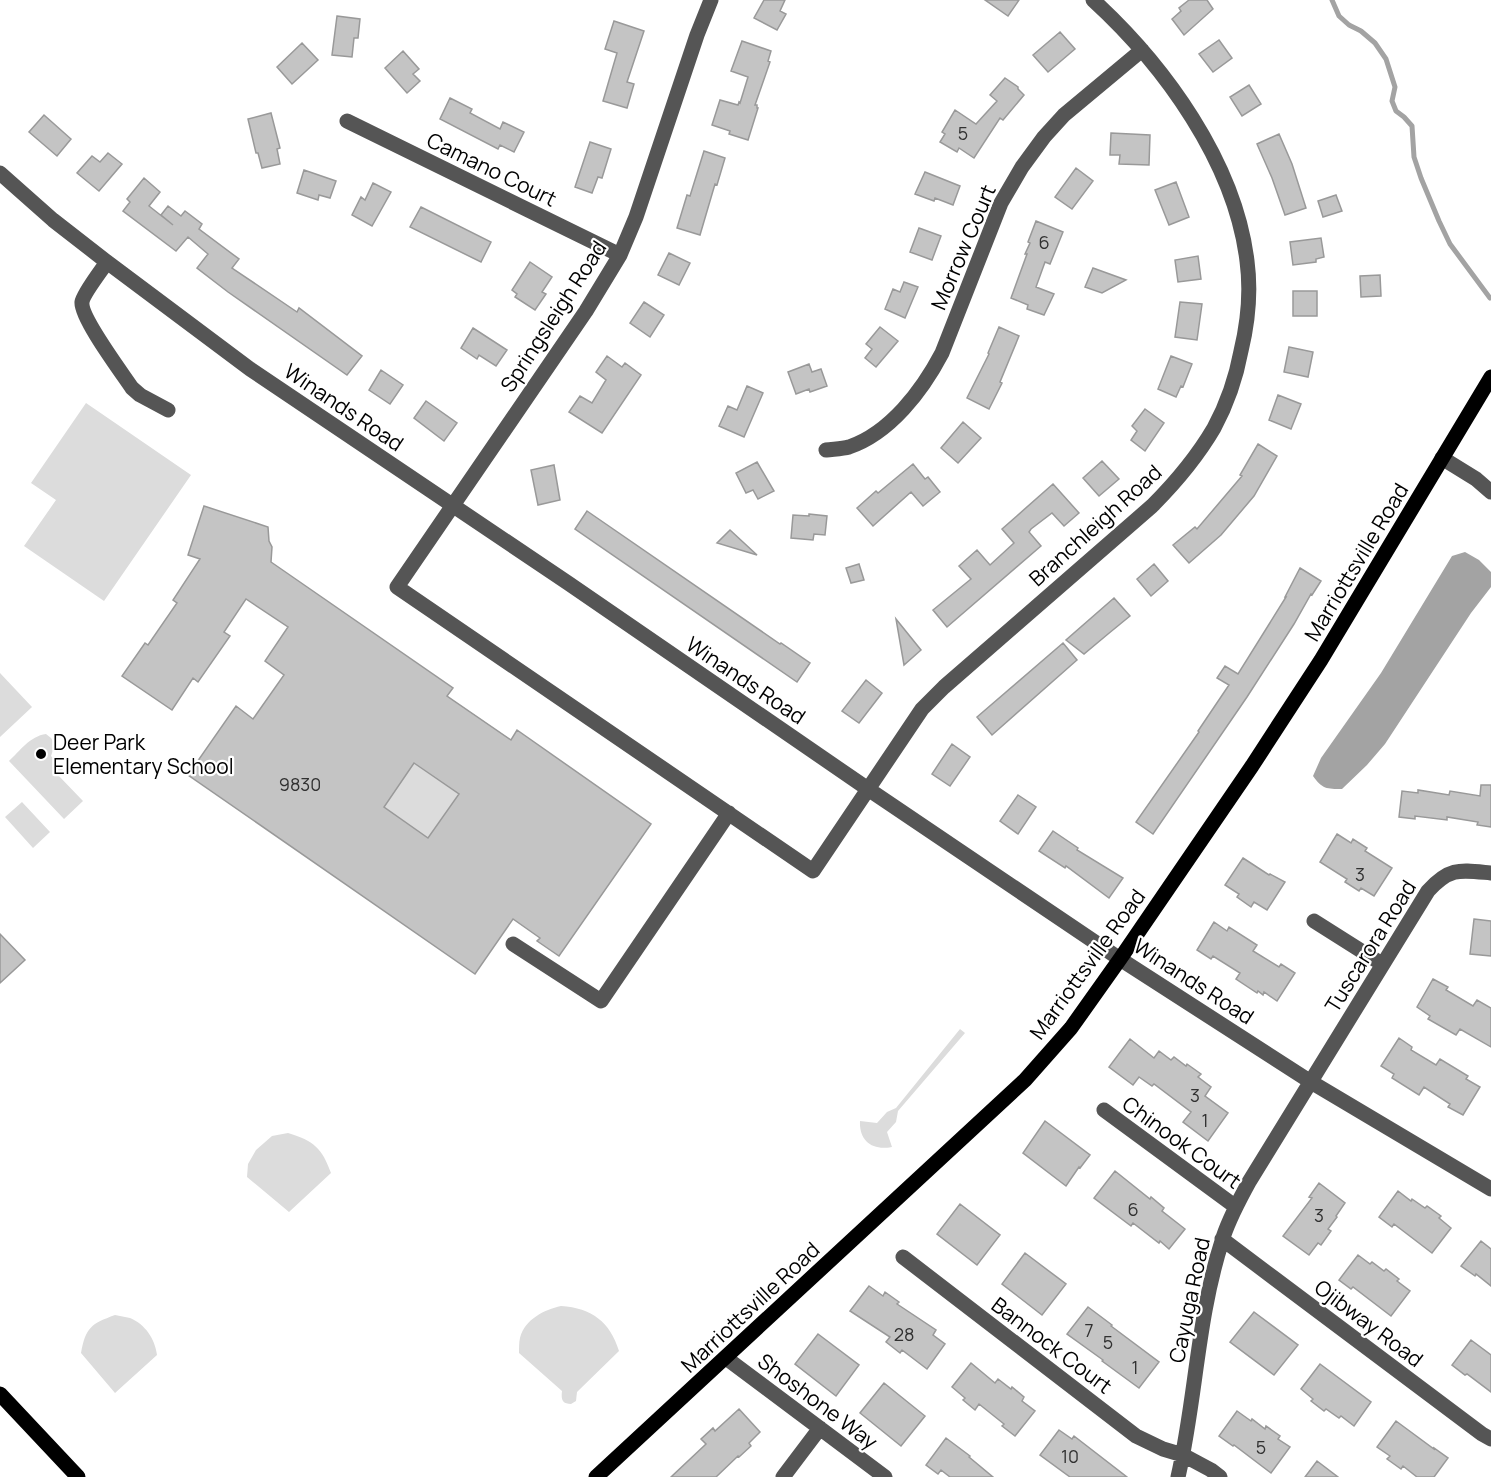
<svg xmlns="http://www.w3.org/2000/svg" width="1491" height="1477" font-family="Manrope,sans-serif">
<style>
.green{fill:#dcdcdc}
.water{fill:#a3a3a3}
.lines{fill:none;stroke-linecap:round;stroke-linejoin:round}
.stream{stroke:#a3a3a3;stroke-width:5}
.building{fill:#c4c4c4;stroke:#999;stroke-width:1.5;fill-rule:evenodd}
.minor{stroke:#555;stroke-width:15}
.major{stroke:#000;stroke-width:15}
.poi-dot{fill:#000;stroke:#fff;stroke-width:2}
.labels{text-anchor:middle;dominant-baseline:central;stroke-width:4.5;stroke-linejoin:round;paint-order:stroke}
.number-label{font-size:18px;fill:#313131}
.street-label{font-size:21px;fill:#000;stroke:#fff}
.poi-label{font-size:21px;fill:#000;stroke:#fff;text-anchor:start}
</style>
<rect width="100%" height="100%" fill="#fff"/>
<path class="green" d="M86,403L191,475L104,601L24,546L56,500L31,483Z
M0,673L32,707L0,737Z
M46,734L51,738L55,744L51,756L63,769L58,775L83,801L64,819L9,761C20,751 30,736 46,734Z
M414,763L459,794L428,838L384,807Z
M22,802L50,832L33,848L5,817Z
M960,1029L965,1033L898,1111L896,1122L887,1132L892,1147C872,1151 859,1141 860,1121L877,1123L887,1112L896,1108Z
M288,1133C314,1141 322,1148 331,1173L289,1212L247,1177L248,1164L256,1150L272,1136Z
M561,1306C592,1308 610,1322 619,1351L577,1392L576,1401L571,1404C562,1404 561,1399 562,1391L519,1353C519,1348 519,1342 520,1338C525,1319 544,1310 561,1306Z
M115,1315C120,1316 125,1317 130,1318C145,1324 155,1339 157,1355L115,1393L81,1353C86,1327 91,1324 115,1315Z"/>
<path class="water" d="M1465,552L1479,560L1491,572V587L1471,613L1385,744L1367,765L1342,789C1327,789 1322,789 1313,776L1321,758L1381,673L1452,556Z"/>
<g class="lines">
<path class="stream" d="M1332,0L1339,16L1349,25L1361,31L1375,43L1386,59L1395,87L1392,101L1396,111L1404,117L1412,126L1414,157L1421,178L1439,221L1450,244L1490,298"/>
</g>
<path class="building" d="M764,0H785L780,11L786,14L777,30L754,18Z
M985,0H1019L1008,16Z
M1189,0H1207L1213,9L1184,35L1172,19L1181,11L1179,8Z
M337,16L360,19L358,38H354L352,57L332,55Z
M614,21L644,31L627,82L634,84L627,108L603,101L617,53L605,49Z
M1060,32L1075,49L1048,72L1033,55Z
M1219,40L1232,58L1213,72L1199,54Z
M742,41L771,51L768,61L770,62L755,105H757V108H758L748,140L729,134L730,131L712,125L720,100L738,105L739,102L740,103L748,77L731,71Z
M302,43L318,60L292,84L277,67Z
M403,51L419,69L413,74L420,81L407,93L385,68Z
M1005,78L1018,87V89L1024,95L1003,120L1000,118L974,158L959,148L957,152L940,142L945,134L942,132L955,110L976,124L997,101L990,95Z
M1249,85L1261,104L1242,116L1230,97Z
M450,98L472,109L470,113L500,129L503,122L524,132L514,152L500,145L498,149L440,119Z
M271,113L280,148L277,149L280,164L262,168L258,153H256L248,119Z
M44,115L71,139L57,156L29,132Z
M1111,133L1150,135L1149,165L1119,164L1120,155H1110Z
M1279,134L1292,164L1306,208L1285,215L1272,178L1257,144Z
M590,142L611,149L602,178L598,177L592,193L575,187Z
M704,151L725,158L717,185L715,184L700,235L677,228L687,195L690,196Z
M108,153L122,164L99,191L77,173L92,156L100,162Z
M1076,168L1093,181L1072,209L1055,197Z
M304,170L336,181L330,198L319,195L318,200L297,193Z
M925,172L960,186L953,205L935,198L934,201L915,194Z
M144,178L160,192L149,206L173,225L161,215L168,206L181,216L185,211L202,224L199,229L239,259L232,268L297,312L299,308L362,356L347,375L228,292L197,268L208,254L188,237L176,251L123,211L130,202L127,199Z
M1176,182L1189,217L1169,225L1155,190Z
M373,183L391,192L372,226L352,215L361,197L365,200Z
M1336,195L1342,211L1323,217L1318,201Z
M421,207L491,242L481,262L410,227Z
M1036,221L1063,232L1050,264L1045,262L1036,287L1054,294L1044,315L1027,309L1028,305L1011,298L1027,254H1025L1030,243L1028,242Z
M919,228L941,236L932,260L910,252Z
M1321,238L1324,257L1316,259V262L1293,265L1290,242Z
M669,253L690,263L679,285L658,275Z
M1198,256L1201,279L1178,282L1175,260Z
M530,262L552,277L542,292L546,294L535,310L515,297L517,294L512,290Z
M1093,268L1126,280L1102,293L1085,287Z
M1380,275L1381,296L1361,297L1360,276Z
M904,282L918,287L905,318L885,309L893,289L900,292Z
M1293,291H1317V316H1293Z
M644,302L664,315L650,337L630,323Z
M1180,302L1202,304L1197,340L1175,337Z
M880,327L898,341L876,367L865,358L872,349L866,344Z
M999,327L1019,336L1000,382L1002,383L989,409L967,398L989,354L988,353Z
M473,328L507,350L496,366L479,355L477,359L461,348Z
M1289,347L1313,352L1308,377L1284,372Z
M607,356L622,367L625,363L641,375L602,433L569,412L580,396L592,403L606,380L596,372Z
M1171,356L1192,364L1183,387L1181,386L1176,397L1158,389Z
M809,364L812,372L821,369L827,386L810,392L809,389L796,394L788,372Z
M381,370L403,385L390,404L369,390Z
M747,386L763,393L744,437L719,426L728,406L737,410Z
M1278,395L1301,404L1291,429L1269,420Z
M426,401L457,423L444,441L414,418Z
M1145,409L1164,423L1145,451L1131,440L1137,431L1132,426Z
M963,422L981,438L958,463L941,448Z
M1258,444L1277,456L1254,496L1221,535L1189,563L1173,545L1195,527L1197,529L1242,476L1240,475Z
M1102,461L1119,479L1099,496L1083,478Z
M757,462L774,491L758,499L753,490L746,493L736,473Z
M913,464L925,479L928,477L940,492L923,506L911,492L873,526L857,508L876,491L878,493Z
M554,465L560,500L538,505L531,470Z
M1053,484L1079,513L1064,526L1052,513L1031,529L1029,532L1041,546L947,627L933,610L971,579L959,566L977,550L990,565L1014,543L1002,529Z
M204,506L268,527L269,541L272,547L271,562L453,688L447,696L511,740L517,730L651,824L559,956L537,941L540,938L513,919L475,974L188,775L236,706L253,719L284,675L265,661L288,627L246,599L224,632L230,636L198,682L193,678L172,710L122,676L145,643L148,645L177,603L173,600L200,559L188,555ZM414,763L459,794L428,838L384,807Z
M587,511L780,644L781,643L810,663L797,682L575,529Z
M809,514L827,516L825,535L814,534L813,540L791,538L793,515L809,516Z
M730,530L757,555L717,543Z
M859,564L864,580L851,583L846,568Z
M1154,564L1168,581L1151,596L1137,579Z
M1300,568L1321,581L1312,595L1311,594L1294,624L1247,697L1153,834L1136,822L1199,732L1198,731L1229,685L1217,678L1225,666L1238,674L1286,597H1285Z
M1114,598L1130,616L1108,634L1084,654L1066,640Z
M896,619L921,650L904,665Z
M1063,643L1077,660L992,735L977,717Z
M866,680L882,693L859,723L842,711Z
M952,744L970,757L950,786L932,774Z
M1481,785H1491V827L1477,825L1478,822L1447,817V820L1415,816V819L1399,817L1402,791L1418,793V790L1449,795L1450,791L1480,796Z
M1018,795L1036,807L1018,834L1000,821Z
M1053,831L1078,848L1077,850L1123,878L1109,898L1066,866L1065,868L1039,851Z
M1337,834L1351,843L1353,839L1367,848L1365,851L1392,868L1374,896L1361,888L1359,891L1345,882L1347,879L1320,862Z
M1243,858L1269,875L1270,874L1285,882L1267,910L1254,902L1251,907L1237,897L1239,894L1225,885Z
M1474,919L1491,921V956L1470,954Z
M1214,922L1227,931L1229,927L1257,945L1253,951L1279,967L1281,964L1295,973L1277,1001L1264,992L1263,995L1258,991L1257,993L1236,979L1240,973L1213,956L1211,959L1197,950Z
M0,934L25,960L0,983Z
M1433,979L1448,987L1446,990L1473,1006L1477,1000L1491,1008V1047L1460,1029L1456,1035L1428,1019L1430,1016L1417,1007Z
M1399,1038L1412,1047L1411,1050L1436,1065L1440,1059L1468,1076L1466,1079L1480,1087L1463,1115L1448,1107L1450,1104L1424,1087L1419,1095L1392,1078L1394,1074L1381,1066Z
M1130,1039L1154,1058L1159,1051L1171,1060L1174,1057L1186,1066L1187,1064L1201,1074L1198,1077L1211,1087L1205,1096L1228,1113L1208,1141L1183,1122L1191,1112L1154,1084L1152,1086L1139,1077L1133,1085L1109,1067Z
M1045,1121L1090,1155L1080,1168L1079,1167L1066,1186L1023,1153Z
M1115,1171L1150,1199L1151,1197L1164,1208L1162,1211L1185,1229L1169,1249L1160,1241L1159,1243L1133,1223L1131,1226L1094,1198Z
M1319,1183L1345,1203L1336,1216L1337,1217L1328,1229L1331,1231L1321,1245L1318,1243L1309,1255L1283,1236L1312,1198L1309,1197Z
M1398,1191L1411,1201L1412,1199L1425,1208L1427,1206L1441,1216L1439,1218L1451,1228L1432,1253L1394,1224L1392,1227L1379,1217Z
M960,1204L1000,1235L977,1265L937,1234Z
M1481,1241L1491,1249V1286L1476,1274L1475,1276L1461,1266Z
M1025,1253L1066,1284L1042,1315L1002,1284Z
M1358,1255L1370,1264L1372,1262L1384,1271L1386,1269L1399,1279L1397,1281L1410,1291L1391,1316L1353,1287L1351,1289L1339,1280Z
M869,1286L883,1296L885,1292L899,1302L897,1304L936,1330L933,1335L945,1344L927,1369L902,1350L900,1353L886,1342L890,1337L850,1311Z
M1088,1307L1112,1325L1111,1326L1159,1362L1139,1388L1102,1361L1103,1360L1067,1334Z
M1254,1312L1298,1345L1274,1375L1230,1342Z
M818,1334L859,1365L836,1396L795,1364Z
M1471,1340L1491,1355V1392L1467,1374L1465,1375L1452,1365Z
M971,1363L995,1383L998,1379L1011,1389L1012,1387L1024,1397L1022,1401L1035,1411L1015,1436L1002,1426L1004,1424L979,1404L975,1410L963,1400L965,1398L952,1387Z
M1320,1364L1371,1402L1354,1426L1341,1416L1339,1418L1326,1409L1324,1411L1311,1401L1313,1399L1301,1389Z
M884,1383L925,1416L901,1446L860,1413Z
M739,1409L760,1432L749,1443L751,1446L739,1457L738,1456L716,1477H671L706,1444L701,1439L713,1428L715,1431Z
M1237,1411L1251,1421L1252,1419L1265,1429L1266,1426L1280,1436L1278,1439L1290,1447L1271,1473L1234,1445L1233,1446L1219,1436Z
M1396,1421L1434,1449V1448L1448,1458L1434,1477H1417L1403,1466L1401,1469L1387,1459L1390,1456L1377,1447Z
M1059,1430L1072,1439L1074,1436L1127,1477H1070L1040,1455Z
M946,1438L970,1456L969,1457L993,1477H950L941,1470L938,1474L926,1465Z
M1317,1461L1338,1477H1305Z"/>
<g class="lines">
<path class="minor" d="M711,0L697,35L636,217L620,255L586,311L397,587L813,871L922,709L944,687L1152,506C1176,482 1197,457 1214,428C1227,404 1236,378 1241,351C1248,322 1251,291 1247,261C1235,162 1164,65 1093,0
M347,121L620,255
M0,173L53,220L107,262L250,369L568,583L868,789L1120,959L1311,1082L1491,1189
M107,262C101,271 83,294 82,302C80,317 122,373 132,388L140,395L168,410
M826,450C833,449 842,449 849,447C890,433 922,391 942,353L1001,203L1022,167L1044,137L1064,115L1142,50
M1442,458L1476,479L1491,492
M1314,921L1382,964
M513,944L601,1001L729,813
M1104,1110L1236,1207
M1222,1239L1482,1434L1491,1439
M903,1257L1136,1436L1163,1449L1183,1455L1211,1470L1220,1477
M726,1358L885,1477
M783,1477L820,1428
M1178,1477C1196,1399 1197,1318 1222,1241C1228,1220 1239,1201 1249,1182L1428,891C1450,867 1460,870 1491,873"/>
<path class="major" d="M0,1394L78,1477
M596,1477L1025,1080L1071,1028L1120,959L1252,766L1321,660L1491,377"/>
</g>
<circle class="poi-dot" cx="41" cy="754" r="6"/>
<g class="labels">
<g class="number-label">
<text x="963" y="133">5</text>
<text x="1044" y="242">6</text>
<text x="300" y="784">9830</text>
<text x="1360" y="874">3</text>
<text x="1195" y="1095">3</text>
<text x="1205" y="1120">1</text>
<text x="1133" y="1209">6</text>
<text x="1319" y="1215">3</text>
<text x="1089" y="1330">7</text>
<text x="904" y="1334">28</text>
<text x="1108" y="1342">5</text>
<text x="1135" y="1367">1</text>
<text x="1261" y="1447">5</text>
<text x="1070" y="1456">10</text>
</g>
<g class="street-label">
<text transform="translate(492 169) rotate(26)">Camano Court</text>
<text transform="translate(963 247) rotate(-67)">Morrow Court</text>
<text transform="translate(553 316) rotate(-57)">Springsleigh Road</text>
<text transform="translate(344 407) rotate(34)">Winands Road</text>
<text transform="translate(1095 525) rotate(-42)">Branchleigh Road</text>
<text transform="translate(1356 562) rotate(-59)">Marriottsville Road</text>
<text transform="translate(746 680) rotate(34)">Winands Road</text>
<text transform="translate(1370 946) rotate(-58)">Tuscarora Road</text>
<text transform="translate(1087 964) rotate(-54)">Marriottsville Road</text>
<text transform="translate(1194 981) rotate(33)">Winands Road</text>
<text transform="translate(1182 1142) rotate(36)">Chinook Court</text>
<text transform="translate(1189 1300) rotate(-78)">Cayuga Road</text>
<text transform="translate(750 1307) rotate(-43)">Marriottsville Road</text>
<text transform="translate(1369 1323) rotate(37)">Ojibway Road</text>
<text transform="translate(1052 1345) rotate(37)">Bannock Court</text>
<text transform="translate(818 1401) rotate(37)">Shoshone Way</text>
</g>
<g class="poi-label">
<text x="53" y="742">Deer Park<tspan x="53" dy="24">Elementary School</tspan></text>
</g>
</g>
</svg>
